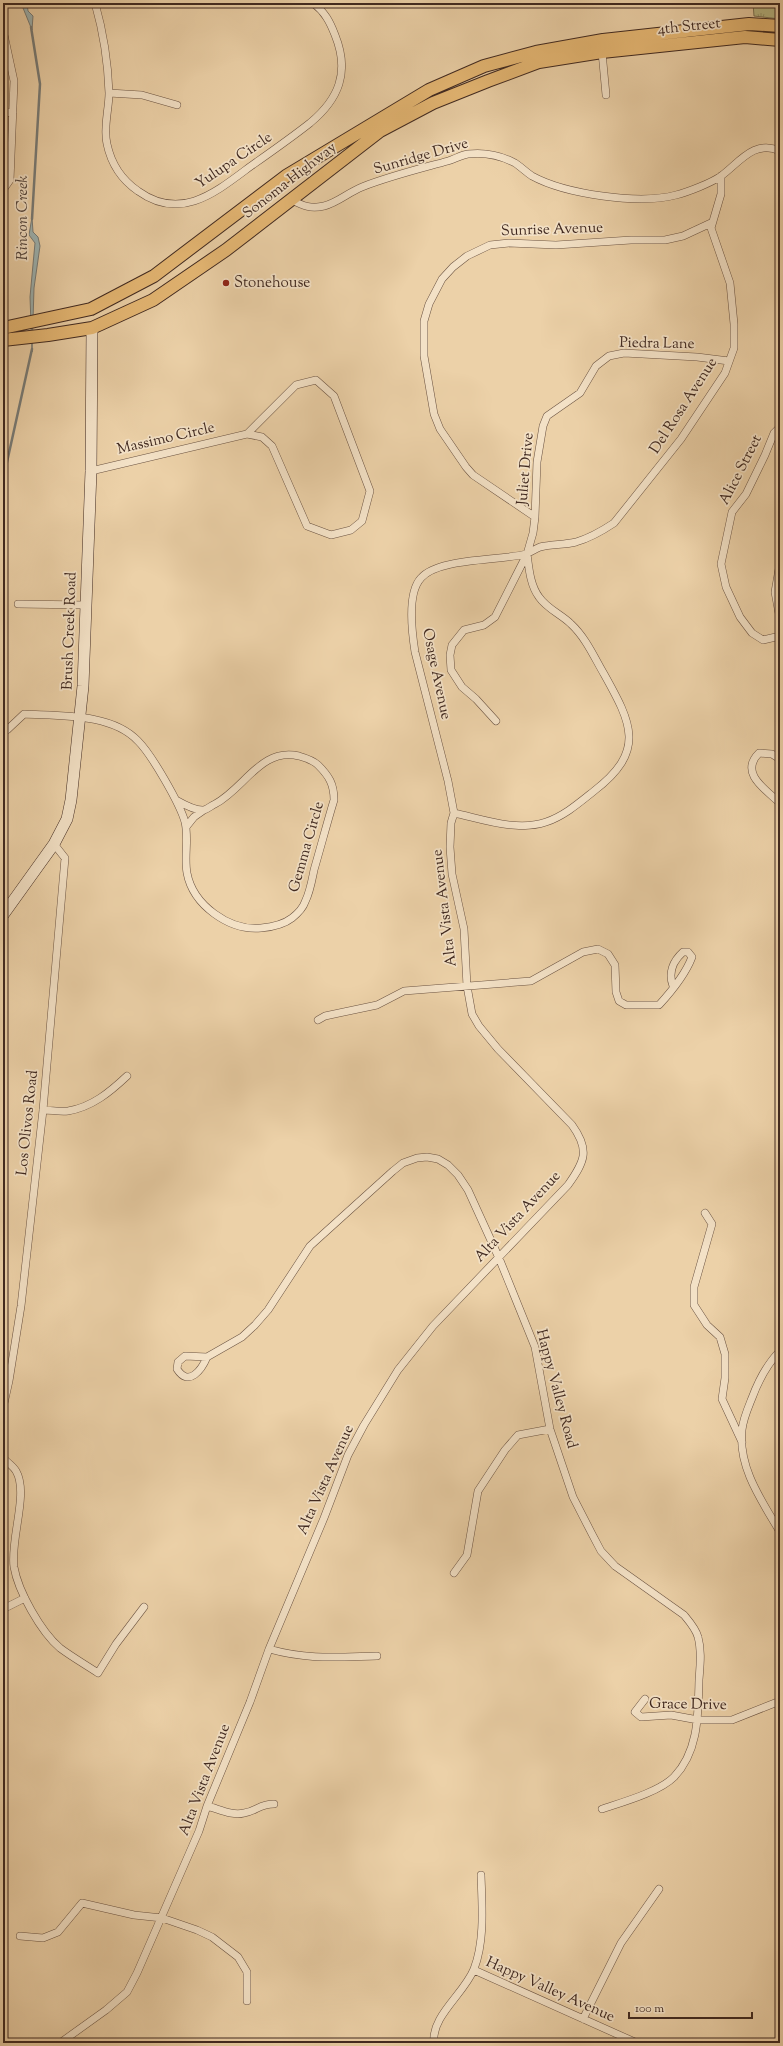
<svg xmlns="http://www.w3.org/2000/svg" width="783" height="2046" font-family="'Sorts Mill Goudy',serif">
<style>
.park{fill:url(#park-tufts);stroke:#7c7254}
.water{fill:#9db4b3;stroke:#787c78}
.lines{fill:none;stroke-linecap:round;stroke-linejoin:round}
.stream{stroke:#787c78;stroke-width:2.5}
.street-casing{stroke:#6b5342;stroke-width:8}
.secondary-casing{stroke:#402920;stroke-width:12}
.primary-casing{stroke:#402920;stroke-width:14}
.street{stroke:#f3e1c6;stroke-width:7}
.secondary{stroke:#f3e1c6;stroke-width:11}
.primary{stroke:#e6b874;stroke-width:12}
.poi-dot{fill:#8f2418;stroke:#f3e1c6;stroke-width:1.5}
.labels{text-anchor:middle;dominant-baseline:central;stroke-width:3.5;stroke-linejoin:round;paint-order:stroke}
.street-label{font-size:15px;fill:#402920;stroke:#f3e1c6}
.poi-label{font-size:15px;fill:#402920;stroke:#f3e1c6;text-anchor:start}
.water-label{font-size:16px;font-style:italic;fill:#53453d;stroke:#f3e1c6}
</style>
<defs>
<pattern id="park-tufts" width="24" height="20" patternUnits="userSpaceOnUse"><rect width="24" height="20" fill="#b9bb87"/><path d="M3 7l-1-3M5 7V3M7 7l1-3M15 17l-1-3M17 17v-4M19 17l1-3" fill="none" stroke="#98986e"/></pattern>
</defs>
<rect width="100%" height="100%" fill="#ecd1a8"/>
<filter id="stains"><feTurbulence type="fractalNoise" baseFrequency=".005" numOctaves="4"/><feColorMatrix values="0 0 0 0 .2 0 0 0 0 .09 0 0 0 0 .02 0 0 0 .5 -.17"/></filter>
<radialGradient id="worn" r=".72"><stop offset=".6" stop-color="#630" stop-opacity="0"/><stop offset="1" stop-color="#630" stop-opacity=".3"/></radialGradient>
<path class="park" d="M753,3H780V19L754,16Z"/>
<path class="water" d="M21,3H27L28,11L33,16L32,30Z
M32,217L33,232L38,237L40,246L34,288L32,352L30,297L35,243L29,235Z"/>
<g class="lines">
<path class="stream" d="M31,27L40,84L32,219
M3,480L32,349"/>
<g class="street-casing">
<path id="street" d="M95,3C103,31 108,63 109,93C109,110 103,127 107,144C111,163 122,180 138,191C181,222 216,192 251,166C271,152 291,138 310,123C339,99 350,72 335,35C330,22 325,12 313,3
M3,30L14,81L10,180L3,190
M602,52L606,95
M109,93L142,95L177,105
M3,113L13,112
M292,200C303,206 311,209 324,206C337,203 349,192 362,187C390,176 419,169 448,161C455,159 461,155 468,154C485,152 500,155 515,163C521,167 526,172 532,176C565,194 639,205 676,195C688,192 711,183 721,176C739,163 754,139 780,151
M780,427L774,433L765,455L746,494L732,512L721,564L726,587L740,617L752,633L763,640L780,636
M91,471L247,434L262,437L272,446L307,526L331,535L351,530L362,521L370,491L334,396L316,380L296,385L247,434
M535,517L537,462L543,426L547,416L580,393L596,366L609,356L624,353L697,357L729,361
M780,563L775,592L780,619
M18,604L85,605
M496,721L476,699L462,687L451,670L450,655L452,645L464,630L484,625L495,617L527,554L533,533L535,517L473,475L466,467L440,429L434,414L424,356V321L429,304L442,279L453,267L467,256L490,245L509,243L556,245L631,240H665L683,236L711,223
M3,725L7,730L24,714C60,716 112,713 138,741C152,755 180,804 185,822C189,839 184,856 187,873C193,905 229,931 261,928C272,927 283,925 292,918C297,914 303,908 305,902C310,892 312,880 314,870C321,846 327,823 334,800C334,784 329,776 318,765C313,760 306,758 299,756C261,747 245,788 215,804C212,805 208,809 204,810C195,811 183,804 176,800
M780,759L772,754L759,753C739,773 765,789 780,803
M454,813C482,819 517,832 546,822C564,816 579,803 594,791C646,751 632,724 604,674C594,657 586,638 571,624C561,614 547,609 539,597C530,585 529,568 527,554
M186,827L194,817L204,810
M318,1020L325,1016L377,1005L404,991L531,981L583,952L598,949L608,954L615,965L616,992L619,1001L626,1005H659C670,993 686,973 692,957L688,952H683C673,961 668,973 673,986
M43,1110C51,1110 60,1112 68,1111C92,1107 110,1092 127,1076
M705,1213L712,1224L694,1287V1305L707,1325L720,1337L725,1354V1378L722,1399L742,1442
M780,1351C768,1363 758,1382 752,1398C748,1408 743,1419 742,1430C738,1468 762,1501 780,1532
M207,1357L185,1356L178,1362L177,1369C189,1388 202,1369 207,1357L242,1337L255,1325L268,1310L310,1246L393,1171L403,1163L417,1158L427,1157L438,1159L448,1165L458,1175L468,1190L499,1258L535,1347L550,1429L573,1497L592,1534L601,1551L615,1566L684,1615C689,1621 696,1629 698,1637C702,1651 700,1666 699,1680C698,1714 699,1751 674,1777C659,1792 623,1802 602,1809
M3,1408L9,1381L21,1306L43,1110L65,858L54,844
M3,1458C7,1462 13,1466 16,1471C29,1493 10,1539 14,1567C18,1591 41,1632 60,1648C72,1657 86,1665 98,1673L116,1644L144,1607
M454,1573L467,1555L478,1491L505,1450L518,1435L550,1429
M3,1609L25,1598
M269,1649C308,1660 337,1657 377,1656
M645,1699L635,1712L641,1717L671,1715L698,1720H732L780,1701
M207,1806C219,1809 232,1816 244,1813C257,1811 259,1804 274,1804
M20,1936L43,1938L58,1932L82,1903L134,1915L162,1918L197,1930L212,1937L238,1957L247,1972V2001
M474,1970L637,2043
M583,2019L621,1943L659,1889
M60,2043L106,2010L127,1992L137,1973L199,1831L207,1806L250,1702L269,1649L324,1518L348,1455L364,1425L398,1370L433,1326L568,1185C585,1161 590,1150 572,1125L498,1049L479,1026L472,1014L467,986L464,929L452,874L450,847L451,823L454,813L448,781L415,652C412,633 407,593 421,578C438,558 499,561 526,554C531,552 535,549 540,547C552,544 564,545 576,542C590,538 602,531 614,523L681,439L725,373L734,348V324L730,283L711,228L721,194V176
M434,2043C431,2016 464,1994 474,1969C485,1941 482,1905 481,1875"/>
</g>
<g class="secondary-casing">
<path id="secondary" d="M3,915L54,844L67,819L71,800L83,686L91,471L92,328"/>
</g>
<g class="primary-casing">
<path id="primary" d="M3,328L91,309L154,276L286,176L429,90L484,66L536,52L603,40L749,24L780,26
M3,340L48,335L92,328L153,300L226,250L380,131L433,103L488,81L539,62L602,52L745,37L780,40"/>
</g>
<use href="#street" class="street"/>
<use href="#secondary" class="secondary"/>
<use href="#primary" class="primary"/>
</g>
<circle class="poi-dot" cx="226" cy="283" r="4"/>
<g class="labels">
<g class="street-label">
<text transform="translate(689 27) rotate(-6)">4th Street</text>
<text transform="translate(421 157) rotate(-16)">Sunridge Drive</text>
<text transform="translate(234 161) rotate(-34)">Yulupa Circle</text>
<text transform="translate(290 181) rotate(-38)">Sonoma Highway</text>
<text transform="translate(552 230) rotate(-2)">Sunrise Avenue</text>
<text transform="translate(657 344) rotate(1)">Piedra Lane</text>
<text transform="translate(684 406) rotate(-57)">Del Rosa Avenue</text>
<text transform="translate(166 439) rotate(-13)">Massimo Circle</text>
<text transform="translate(526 469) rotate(-85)">Juliet Drive</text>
<text transform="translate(741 470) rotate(-63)">Alice Street</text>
<text transform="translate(70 631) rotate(-88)">Brush Creek Road</text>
<text transform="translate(436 674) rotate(78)">Osage Avenue</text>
<text transform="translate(307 847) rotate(-74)">Gemma Circle</text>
<text transform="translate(445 908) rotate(-97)">Alta Vista Avenue</text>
<text transform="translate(28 1123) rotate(-84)">Los Olivos Road</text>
<text transform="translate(518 1217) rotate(-47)">Alta Vista Avenue</text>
<text transform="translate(556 1389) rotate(75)">Happy Valley Road</text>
<text transform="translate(326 1480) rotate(-66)">Alta Vista Avenue</text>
<text transform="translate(688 1705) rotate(1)">Grace Drive</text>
<text transform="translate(205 1780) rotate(-69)">Alta Vista Avenue</text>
<text transform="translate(550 1990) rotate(24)">Happy Valley Avenue</text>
</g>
<g class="poi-label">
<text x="234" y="283">Stonehouse</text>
</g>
<g class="water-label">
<text transform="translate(23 218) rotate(-90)">Rincon Creek</text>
</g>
</g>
<rect width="783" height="2046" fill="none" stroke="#ecd1a8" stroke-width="16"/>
<rect x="4" y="4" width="775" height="2038" fill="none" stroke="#402920" stroke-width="2"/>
<rect x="8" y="8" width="767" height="2030" fill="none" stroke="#402920"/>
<path d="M629 2012v6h123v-6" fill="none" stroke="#402920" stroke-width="2"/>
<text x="635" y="2012" font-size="12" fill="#402920" stroke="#f3e1c6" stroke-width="3" paint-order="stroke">100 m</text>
<rect width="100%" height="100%" filter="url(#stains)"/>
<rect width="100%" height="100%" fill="url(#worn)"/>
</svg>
